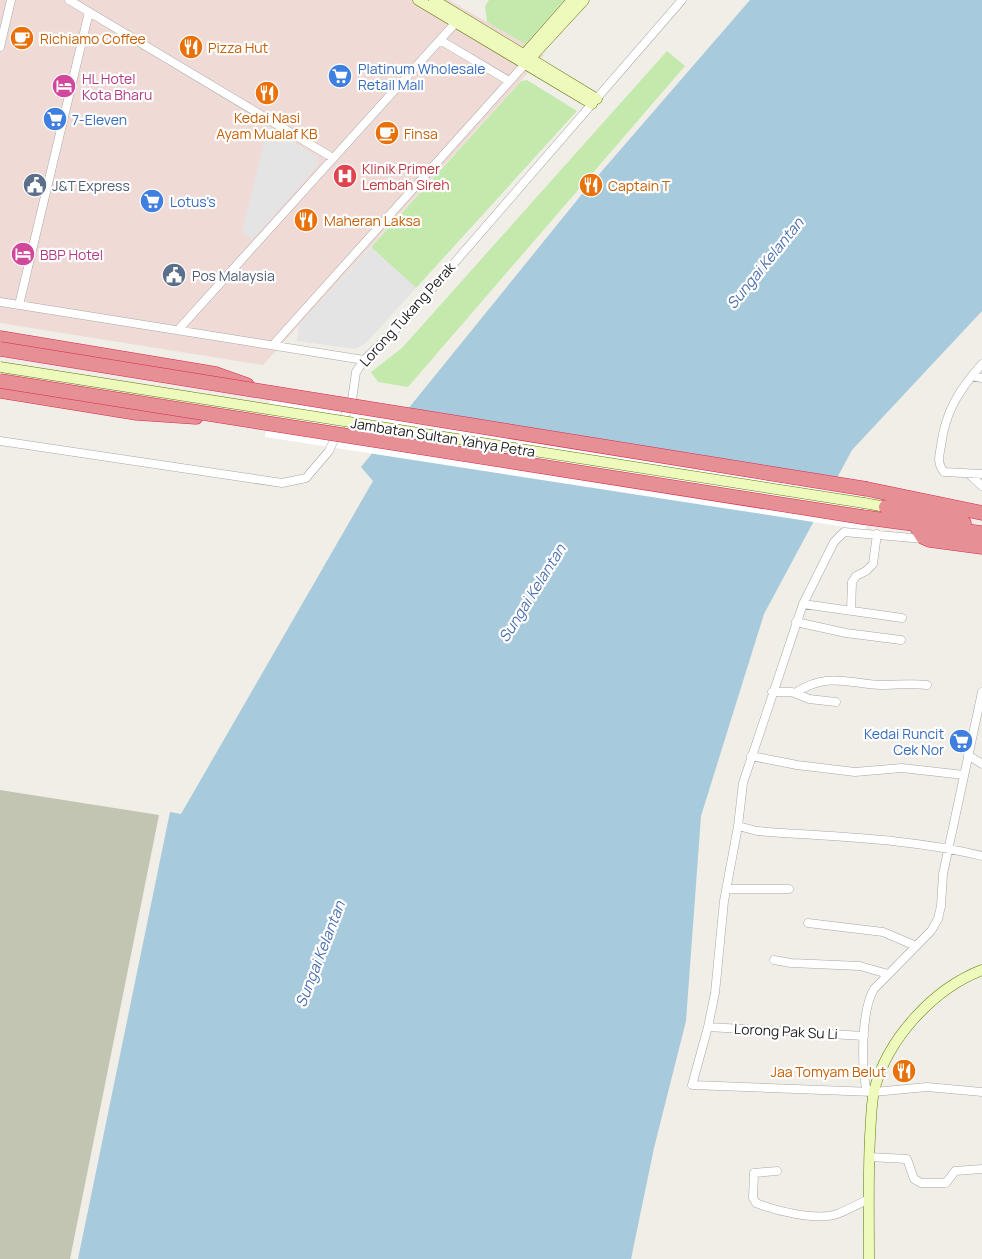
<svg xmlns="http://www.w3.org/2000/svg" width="982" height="1259" font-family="Manrope,sans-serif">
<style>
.commercial{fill:#f0dad6}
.construction{fill:#c2c5b2}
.grass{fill:#c4e9ad}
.parking{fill:#e4e4e4}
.water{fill:#a7cbdd}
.pier{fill:#fff}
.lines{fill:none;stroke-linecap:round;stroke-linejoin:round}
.street-casing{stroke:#a7a7a7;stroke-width:9}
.secondary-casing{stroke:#5e7707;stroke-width:11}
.highway-casing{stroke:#d92950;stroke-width:15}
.street{stroke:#fff;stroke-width:8}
.secondary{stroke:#eef9bc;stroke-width:10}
.highway{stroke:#e68f95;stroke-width:14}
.secondary-bridge-casing{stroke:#5e7707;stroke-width:11;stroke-linecap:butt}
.highway-bridge-casing{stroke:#d92950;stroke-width:15;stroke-linecap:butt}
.secondary-bridge{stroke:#eef9bc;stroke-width:10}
.highway-bridge{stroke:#e68f95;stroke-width:14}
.labels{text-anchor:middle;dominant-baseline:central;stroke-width:4.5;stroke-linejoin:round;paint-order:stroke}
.food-label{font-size:14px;fill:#c56008;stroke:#fff;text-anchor:start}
.shop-label{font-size:14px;fill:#366cbe;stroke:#fff;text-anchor:start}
.hotel-label{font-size:14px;fill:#b23c85;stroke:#fff;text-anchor:start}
.health-label{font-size:14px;fill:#be3a42;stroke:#fff;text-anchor:start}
.service-label{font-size:14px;fill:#4e5e75;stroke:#fff;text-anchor:start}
.street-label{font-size:14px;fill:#202020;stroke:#fff}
.water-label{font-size:15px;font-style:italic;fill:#4d72af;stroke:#fff}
</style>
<rect width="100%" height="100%" fill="#f0eee6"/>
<path class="commercial" d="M0,0H449L544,55L263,365L0,323Z"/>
<path class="construction" d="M0,790L159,815L70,1259H0Z"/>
<path class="grass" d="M489,0H564L525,44L487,22L485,6Z
M667,51L685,66L408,387L378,382L371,372L402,348Z
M527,80L577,111L416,288L371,247L521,81Z"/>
<path class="parking" d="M268,126L318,157V165L252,240L242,231Z
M371,247L416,288L365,344L355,349L297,341L299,325Z"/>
<path class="water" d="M750,0H982V311L852,450L764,614L701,816L686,1021L654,1148L631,1259H78L170,812L181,814L373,481L361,467L582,194Z"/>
<path class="pier" d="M272,387L875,488L865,530L265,437Z"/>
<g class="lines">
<g class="street-casing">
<path id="street" d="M69,0L333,158
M440,40L509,81
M0,47L11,0
M0,302L364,360
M19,305L89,12
M178,330L458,20
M273,345L525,64
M982,364C959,390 945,412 941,446C939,456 937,464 944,472L982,474
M972,376L982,378
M0,441L282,483L306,478L329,451L352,400L356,372L364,360L404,321L682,0
M970,475L982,486
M924,539L844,532L834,542L803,604L743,783L738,826L724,901L715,993L708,1027L692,1085L874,1092L927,1087L982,1092
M803,604L902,618
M851,611L852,582L856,576L866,571L873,564L877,534
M796,622L846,633L901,640
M772,692H792L809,699L836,702
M795,693C827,672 846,683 881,685C896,685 911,683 927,685
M968,755L982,764
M751,756L797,765L855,772L902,768L964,775
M738,826L757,831C832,837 909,838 982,856
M727,889H789
M808,923L883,932L916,946
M774,960L791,963L860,966L888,974
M708,1027L864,1036
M867,1092C861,1067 861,1011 874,989L931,931L938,919L941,906L943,874L982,692
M869,1157L907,1159L914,1179L921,1183H946L955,1171L982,1169
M777,1171L754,1173L753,1198L756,1203C776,1211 816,1221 837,1214C848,1210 858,1204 869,1199"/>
</g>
<g class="secondary-casing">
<path id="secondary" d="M418,0L592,104
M434,0L597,99
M521,58L572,0
M527,62L584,0
M864,503L886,507
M869,1259C869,1218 868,1177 870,1137C871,1122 871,1106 874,1091C887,1039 933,989 982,970"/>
</g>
<g class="highway-casing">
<path id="highway" d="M0,338L216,374L247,385
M0,391L137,413L196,417
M867,489L982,513
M886,507L964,523
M862,517L982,533
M916,526L923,537L930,540L982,547"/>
</g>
<use href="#street" class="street"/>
<use href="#secondary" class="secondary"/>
<use href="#highway" class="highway"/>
<g class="secondary-bridge-casing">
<path id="secondary-bridge" d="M0,367L864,503"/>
</g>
<g class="highway-bridge-casing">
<path id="highway-bridge" d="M0,349L867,489
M0,381L862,517"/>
</g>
<use href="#secondary-bridge" class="secondary-bridge"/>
<use href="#highway-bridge" class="highway-bridge"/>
</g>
<defs>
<g id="cafe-disc" transform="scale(1.25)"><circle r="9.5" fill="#e8710a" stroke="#fff"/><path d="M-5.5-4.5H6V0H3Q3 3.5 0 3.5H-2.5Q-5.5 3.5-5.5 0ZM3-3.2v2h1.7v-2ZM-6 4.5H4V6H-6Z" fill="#fff"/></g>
<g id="restaurant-disc" transform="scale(1.25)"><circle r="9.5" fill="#e8710a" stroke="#fff"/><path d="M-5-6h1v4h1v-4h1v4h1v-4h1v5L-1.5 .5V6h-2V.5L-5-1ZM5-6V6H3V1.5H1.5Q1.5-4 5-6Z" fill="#fff"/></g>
<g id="supermarket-disc" transform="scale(1.25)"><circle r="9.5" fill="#3f7fe0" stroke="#fff"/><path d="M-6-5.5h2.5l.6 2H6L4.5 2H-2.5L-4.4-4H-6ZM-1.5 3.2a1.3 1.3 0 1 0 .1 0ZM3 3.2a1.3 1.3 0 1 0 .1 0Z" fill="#fff"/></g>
<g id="hotel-disc" transform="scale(1.25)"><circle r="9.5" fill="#d1479c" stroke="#fff"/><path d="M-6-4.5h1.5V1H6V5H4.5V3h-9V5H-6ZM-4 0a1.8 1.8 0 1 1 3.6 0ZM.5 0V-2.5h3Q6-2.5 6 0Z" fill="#fff"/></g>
<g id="hospital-disc" transform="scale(1.25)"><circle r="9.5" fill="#e0444e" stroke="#fff"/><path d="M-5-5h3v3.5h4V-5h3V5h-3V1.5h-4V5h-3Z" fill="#fff"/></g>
<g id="civic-disc" transform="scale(1.25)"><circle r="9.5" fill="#5c6f8a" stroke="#fff"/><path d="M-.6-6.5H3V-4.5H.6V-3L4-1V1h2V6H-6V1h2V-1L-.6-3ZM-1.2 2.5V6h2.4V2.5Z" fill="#fff"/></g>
</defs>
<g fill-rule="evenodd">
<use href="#cafe-disc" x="22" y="38"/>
<use href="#restaurant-disc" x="191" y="47"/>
<use href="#supermarket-disc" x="340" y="76"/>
<use href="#hotel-disc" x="64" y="86"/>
<use href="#restaurant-disc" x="267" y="93"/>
<use href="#supermarket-disc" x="55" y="119"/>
<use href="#cafe-disc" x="387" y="133"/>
<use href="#hospital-disc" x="345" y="176"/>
<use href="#civic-disc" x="35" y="185"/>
<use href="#restaurant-disc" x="591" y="185"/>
<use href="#supermarket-disc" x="152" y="201"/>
<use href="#restaurant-disc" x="306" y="220"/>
<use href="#hotel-disc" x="23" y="254"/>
<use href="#civic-disc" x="174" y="275"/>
<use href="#supermarket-disc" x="961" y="741"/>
<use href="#restaurant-disc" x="904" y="1071"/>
</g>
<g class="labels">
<g class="food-label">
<text x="40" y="38">Richiamo Coffee</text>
<text x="208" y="47">Pizza Hut</text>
<text x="267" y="117" text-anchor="middle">Kedai Nasi<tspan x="267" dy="16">Ayam Mualaf KB</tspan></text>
<text x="404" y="133">Finsa</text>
<text x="608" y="185">Captain T</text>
<text x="324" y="220">Maheran Laksa</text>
<text x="886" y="1071" text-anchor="end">Jaa Tomyam Belut</text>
</g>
<g class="shop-label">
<text x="358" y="68">Platinum Wholesale<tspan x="358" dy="16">Retail Mall</tspan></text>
<text x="72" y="119">7-Eleven</text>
<text x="170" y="201">Lotus's</text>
<text x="944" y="733" text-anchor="end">Kedai Runcit<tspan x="944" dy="16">Cek Nor</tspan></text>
</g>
<g class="hotel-label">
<text x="82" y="78">HL Hotel<tspan x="82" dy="16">Kota Bharu</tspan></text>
<text x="40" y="254">BBP Hotel</text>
</g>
<g class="health-label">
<text x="362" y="168">Klinik Primer<tspan x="362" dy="16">Lembah Sireh</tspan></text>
</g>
<g class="service-label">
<text x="52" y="185">J&amp;T Express</text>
<text x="192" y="275">Pos Malaysia</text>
</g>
<g class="street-label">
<text transform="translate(407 314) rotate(-48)">Lorong Tukang Perak</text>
<text transform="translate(443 437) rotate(9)">Jambatan Sultan Yahya Petra</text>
<text transform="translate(786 1031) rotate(3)">Lorong Pak Su Li</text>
</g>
<g class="water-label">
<text transform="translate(765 263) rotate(-51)">Sungai Kelantan</text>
<text transform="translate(532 593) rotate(-58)">Sungai Kelantan</text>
<text transform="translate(320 954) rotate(-69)">Sungai Kelantan</text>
</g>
</g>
</svg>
